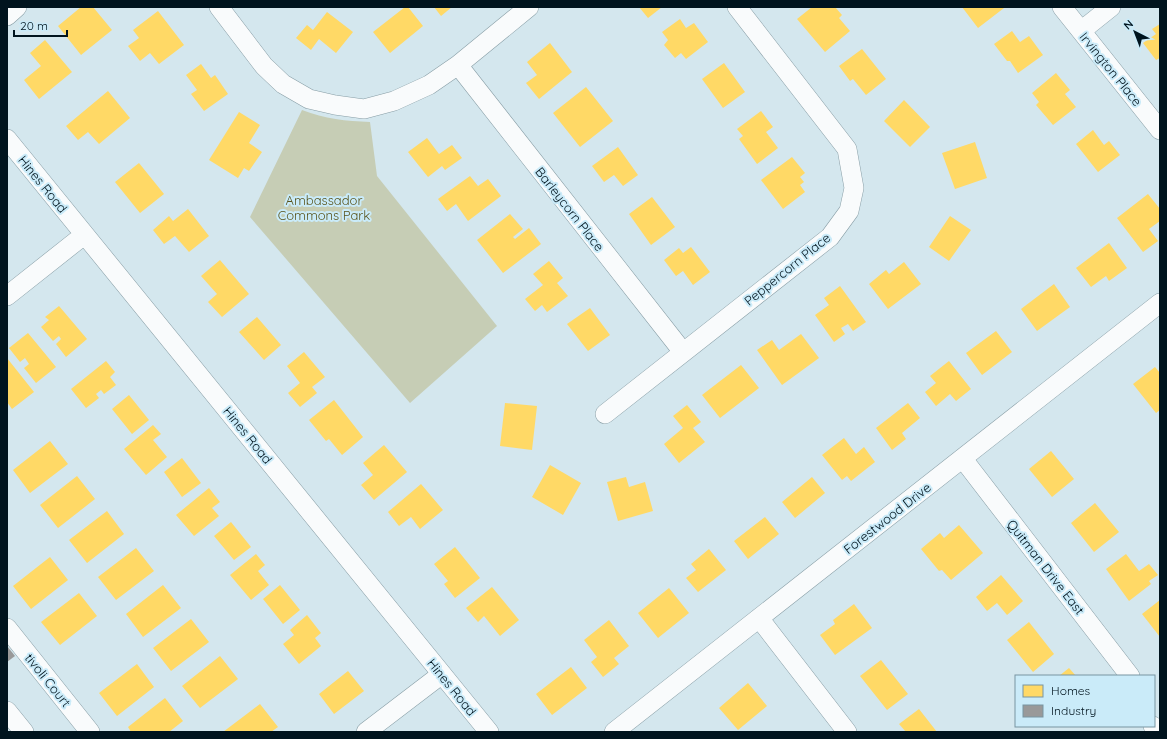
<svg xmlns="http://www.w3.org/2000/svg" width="1167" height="739" font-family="Quicksand,sans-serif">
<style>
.green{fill:#c6cdb5}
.homes{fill:#ffd966}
.industry{fill:#999}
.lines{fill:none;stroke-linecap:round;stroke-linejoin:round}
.minor-casing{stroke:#879da5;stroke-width:20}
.minor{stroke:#f9fbfc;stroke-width:19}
.labels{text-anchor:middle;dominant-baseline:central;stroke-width:4;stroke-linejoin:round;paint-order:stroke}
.street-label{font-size:13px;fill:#00141e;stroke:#caebf9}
.park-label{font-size:13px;fill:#58531b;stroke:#caebf9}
</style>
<rect width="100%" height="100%" fill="#d4e7ee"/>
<path class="green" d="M302,110C325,119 346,121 370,122L377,176L497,326L410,403L250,217Z"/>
<path class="homes" d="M81,7H93L112,30L81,55L58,26Z
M405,7H408L423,26L390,53L373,32Z
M434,7H452L441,16Z
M639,7H662L648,18Z
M812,7H835L842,15L839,18L850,31L825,52L797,19Z
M962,7H1003L1004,8L978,28Z
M158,11L184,45L159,64L150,53L140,61L128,46L139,38L133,30Z
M327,12L353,32L336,53L319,39L311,50L296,38L307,25L313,30Z
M680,19L686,28L694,23L708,42L686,59L681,53L675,58L664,45L668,40L662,32Z
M1160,24V58L1156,60L1143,43L1156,34L1152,29Z
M1012,31L1020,42L1029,36L1043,55L1018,73L1010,61H1007L994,44Z
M45,40L72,72L39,99L24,80L41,66L30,53Z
M550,43L572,72L539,99L526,83L537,75L527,62Z
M862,49L886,79L866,95L853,79L850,81L839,66Z
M724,63L745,92L723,108L702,79Z
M201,64L211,78L215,75L228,94L204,111L191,94L197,90L186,75Z
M1056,73L1070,90L1065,94L1076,107L1053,125L1036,105L1039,102L1032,93Z
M586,87L613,121L580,147L553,113Z
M108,91L130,118L99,144L88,132L78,140L66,126Z
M904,100L930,127L910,147L884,121Z
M761,111L773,127L766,132L778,148L757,164L739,139L743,136L737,129Z
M239,112L260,125L249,143L262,152L249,171L244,168L238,178L209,160Z
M1093,130L1104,145L1109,141L1120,155L1098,172L1076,144Z
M427,138L439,154L452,145L462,158L445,170L442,166L428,177L408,152Z
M975,142L987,178L955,189L942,153Z
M618,147L638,175L623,186L614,175L604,182L592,166Z
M792,157L805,173L800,177L804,182L800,185L805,192L783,209L761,180Z
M139,163L164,194L140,213L115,182Z
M470,176L478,186L488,179L501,196L468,221L456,204L447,211L438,199Z
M1148,194L1160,209V221L1149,229L1158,241L1143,252L1117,218Z
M652,197L675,227L651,245L629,214Z
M188,209L209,236L189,252L175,236L164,244L153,230L169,216L173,221Z
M510,214L523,229L513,237L515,239L529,228L541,244L503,273L477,240Z
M950,216L971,230L949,261L929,247Z
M1109,243L1127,268L1109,281L1106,276L1091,287L1076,268Z
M691,247L710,272L693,285L683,271L676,276L664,260L679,248L683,253Z
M220,260L249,294L222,317L208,302L217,294L201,276Z
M549,261L563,278L557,283L568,296L547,312L542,305L535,311L525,299L543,285L533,274Z
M904,262L921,284L888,309L869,284L886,270L889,274Z
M1054,284L1070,307L1037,331L1021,309Z
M840,286L866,322L853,331L848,324L841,328L845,334L834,342L815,315L829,305L824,298Z
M59,306L87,339L66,357L56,344L61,339L59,336L53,341L41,327L49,320L45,317Z
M590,308L610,335L588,351L567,324Z
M257,317L281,345L264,360L239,332Z
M996,331L1012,352L982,375L966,353Z
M28,333L56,367L36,383L24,368L29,364L25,358L20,362L9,348Z
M801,334L819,358L782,385L757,350L772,340L779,350Z
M304,352L325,377L312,387L317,393L300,407L288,393L300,383L287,366Z
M7,358L34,392L12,409L7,402Z
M106,361L115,372L110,377L116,385L104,394L101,390L96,394L99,398L86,408L71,389Z
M949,361L971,389L956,401L950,394L936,406L925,392L936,383L930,376Z
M741,365L759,388L720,418L702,395Z
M1155,367L1160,373V410L1156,413L1133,384Z
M129,395L149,420L132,434L112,409Z
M334,400L363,437L342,455L329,439L326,441L309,420Z
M505,403L537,406L532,450L500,446Z
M908,403L920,418L902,433L906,439L892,450L876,428Z
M687,405L701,422L693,428L705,442L679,463L664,444L683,428L673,416Z
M153,425L161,434L153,440L167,457L146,475L124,449Z
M844,438L856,454L864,447L875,462L851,481L847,476L842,480L822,455Z
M50,441L68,464L30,493L13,470Z
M384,445L407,472L374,500L361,485L373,475L363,463Z
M1051,451L1074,479L1052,497L1029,469Z
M182,458L201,483L182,497L164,472Z
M550,465L581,483L563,515L532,497Z
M77,476L95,499L58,528L40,505Z
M626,477L629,487L645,482L653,511L618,521L607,482Z
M812,477L825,493L795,518L782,502Z
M421,484L443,510L420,529L411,517L399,526L388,512Z
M209,488L220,502L212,508L219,516L194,536L176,515Z
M1095,503L1119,532L1094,552L1071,523Z
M107,511L124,534L87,563L69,540Z
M765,517L779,534L748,559L734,541Z
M231,522L251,547L234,560L214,536Z
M959,525L983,553L951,580L942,570L939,571L921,549L940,533L944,538Z
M455,547L480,578L455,598L444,584L448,581L434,564Z
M136,548L154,571L116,600L98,577Z
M709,549L726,570L698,592L686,578L696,570L691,564Z
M256,554L265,565L258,571L269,585L251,600L230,575Z
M1126,554L1139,571L1149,564L1158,575L1149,581L1151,584L1129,601L1106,569Z
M50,557L68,580L31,609L13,586Z
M1001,575L1023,601L1007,615L997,603L987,611L976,597Z
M163,585L181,608L143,637L126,614Z
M280,585L300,610L283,624L263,599Z
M492,587L519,620L500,636L484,616L478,622L466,608Z
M669,588L689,613L658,638L638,613Z
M79,593L97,616L60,645L41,622Z
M1160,600V637L1142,614Z
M854,604L872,628L835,655L820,635L835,624L833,620Z
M307,615L321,633L315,638L321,646L299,664L283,644L294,635L290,630Z
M191,619L209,642L171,671L153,648Z
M609,620L629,646L614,658L619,664L603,677L591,662L597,657L584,640Z
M1029,622L1054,654L1033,672L1007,640Z
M220,656L238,679L200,708L182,686Z
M881,660L908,694L887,710L860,676Z
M137,664L154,687L117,716L99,693Z
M571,667L587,688L552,715L536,694Z
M1069,668L1076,676H1059Z
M348,671L364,691L334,714L319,694Z
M748,683L767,706L738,730L719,708Z
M165,698L183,721L169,732H131L128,727Z
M260,704L278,727L271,732H223Z
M919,709L937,732H906L899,724Z"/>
<path class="industry" d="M7,646L15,656L7,662Z"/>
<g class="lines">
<g class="minor-casing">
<path id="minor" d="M219,7L264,66L283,84L309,99L335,105L364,109L394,101L429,85L458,65L529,7
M1062,7L1160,130
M7,16L17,7
M1081,31L1111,7
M458,65L683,352
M7,139L489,732
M7,296L84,235
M605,414L830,237L849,211L854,188L847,149L737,7
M963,459L1130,676
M759,618L847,732
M7,628L90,732
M7,711L24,732
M1153,726L1156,732
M366,732L442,674
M614,732L1160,303"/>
</g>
<use href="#minor" class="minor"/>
</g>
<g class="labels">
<g class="street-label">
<text transform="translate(1111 69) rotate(51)">Irvington Place</text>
<text transform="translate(43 184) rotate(51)">Hines Road</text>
<text transform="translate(570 209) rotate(52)">Barleycorn Place</text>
<text transform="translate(787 269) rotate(-39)">Peppercorn Place</text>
<text transform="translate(248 435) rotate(51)">Hines Road</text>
<text transform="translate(887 518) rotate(-38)">Forestwood Drive</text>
<text transform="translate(1046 567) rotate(52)">Quitman Drive East</text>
<text transform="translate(48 680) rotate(51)">tivoli Court</text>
<text transform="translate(452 687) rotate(51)">Hines Road</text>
</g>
<g class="park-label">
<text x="324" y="200">Ambassador<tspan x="324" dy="15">Commons Park</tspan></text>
</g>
</g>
<rect width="1167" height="739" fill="none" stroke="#00141e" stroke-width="16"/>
<rect x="1015" y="675" width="140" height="52" fill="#caebf9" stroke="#7995a1"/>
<rect x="1023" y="685" width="20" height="12" fill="#ffd966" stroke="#7995a1"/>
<text x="1051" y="695" font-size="12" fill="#00141e">Homes</text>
<rect x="1023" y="705" width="20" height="12" fill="#999999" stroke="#7995a1"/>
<text x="1051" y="715" font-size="12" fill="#00141e">Industry</text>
<g transform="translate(1135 32) rotate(318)" stroke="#caebf9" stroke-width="3" paint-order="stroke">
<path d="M0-3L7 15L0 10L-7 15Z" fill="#00141e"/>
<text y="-6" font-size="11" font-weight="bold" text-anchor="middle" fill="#00141e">N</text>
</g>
<path d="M14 30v6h53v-6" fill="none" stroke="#00141e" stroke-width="2"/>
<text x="20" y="30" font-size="12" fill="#00141e" stroke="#caebf9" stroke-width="3" paint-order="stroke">20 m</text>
</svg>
